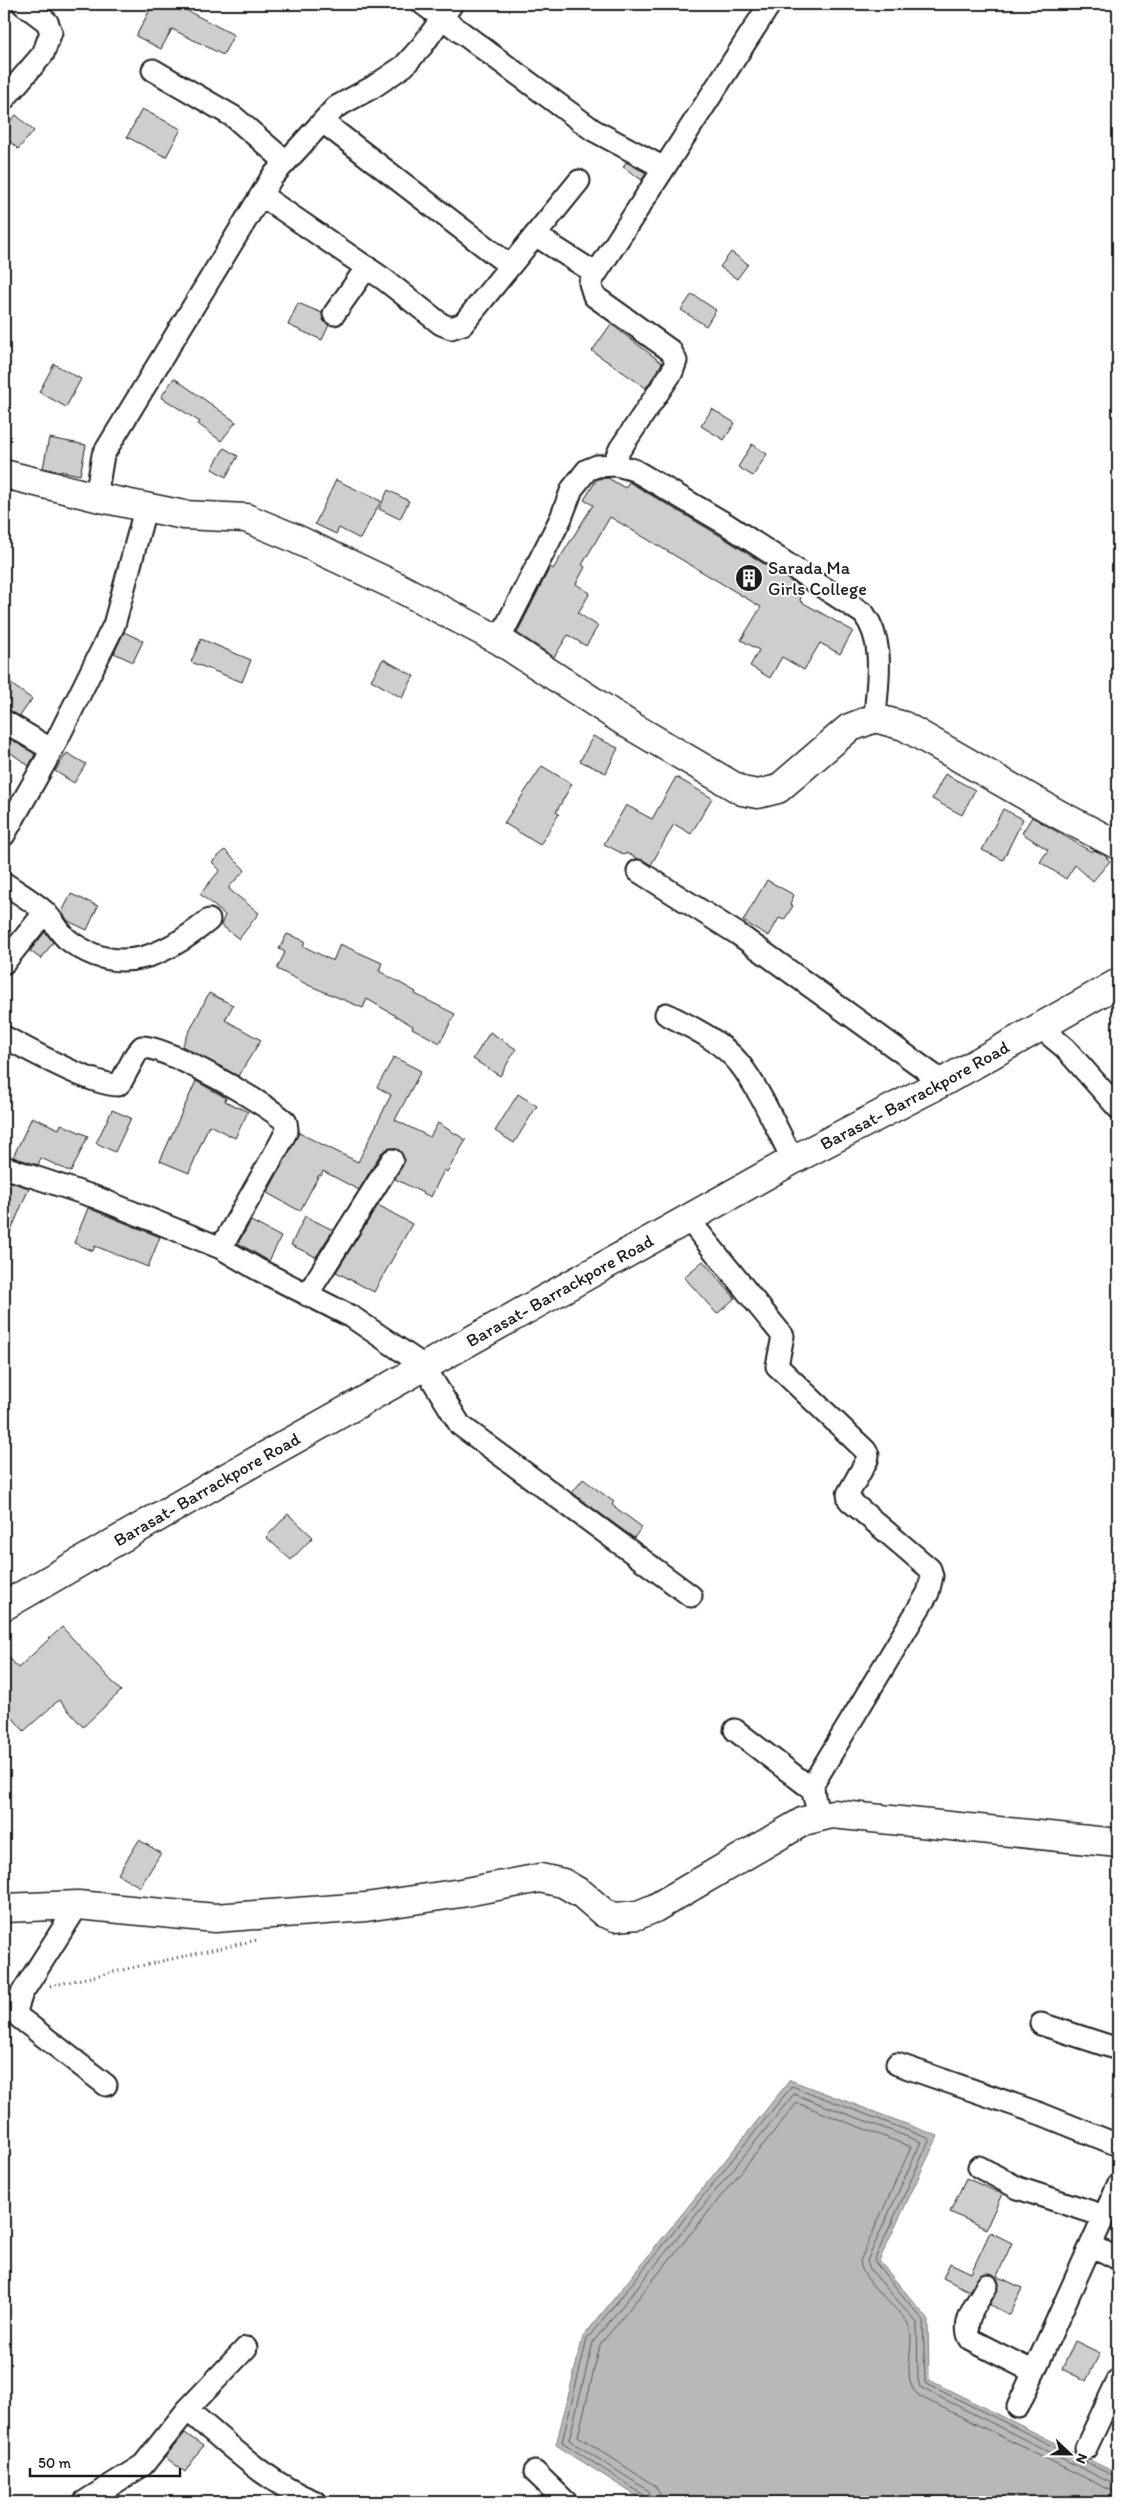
<svg xmlns="http://www.w3.org/2000/svg" width="1122" height="2506" font-family="Itim,sans-serif">
<style>
.water{fill:#b8b8b8;stroke:#7a7a7a}
.lines{fill:none;stroke-linecap:round;stroke-linejoin:round}
.shore{stroke:#5a5a5a;stroke-width:1}
.building{fill:#cecece;stroke:#1c1c1c}
.street-casing{stroke:#1c1c1c;stroke-width:25}
.secondary-casing{stroke:#1c1c1c;stroke-width:31}
.primary-casing{stroke:#1c1c1c;stroke-width:31}
.path{stroke:#1c1c1c;stroke-width:3;stroke-dasharray:1 4;stroke-linecap:butt}
.street{stroke:#fff;stroke-width:21}
.secondary{stroke:#fff;stroke-width:28}
.primary{stroke:#fff;stroke-width:28}
.labels{text-anchor:middle;dominant-baseline:central;stroke-width:4;stroke-linejoin:round;paint-order:stroke}
.poi-label{font-size:18px;fill:#1c1c1c;stroke:#fff;text-anchor:start}
.street-label{font-size:18px;fill:#1c1c1c;stroke:#fff}
</style>
<rect width="100%" height="100%" fill="#fff"/>
<filter id="ink" filterUnits="userSpaceOnUse"><feTurbulence type="fractalNoise" baseFrequency=".02" numOctaves="2"/><feDisplacementMap in="SourceGraphic" scale="10" xChannelSelector="R" yChannelSelector="G"/><feConvolveMatrix kernelMatrix="1 2 1 2 8 2 1 2 1" color-interpolation-filters="sRGB"/></filter>
<g filter="url(#ink)">
<path class="water" d="M790,2080L938,2136L879,2261L928,2319L929,2380L1118,2474V2502H646L556,2445L583,2337Z"/>
<g class="lines">
<path class="shore" d="M648,2502L645,2496L562,2442L587,2339L792,2086L930,2139L874,2261L923,2320L925,2383L1118,2478
M654,2502L649,2491L569,2440L593,2342L794,2094L921,2142L867,2261L870,2269L917,2323L918,2380L920,2387L1111,2483L1118,2484
M662,2502L660,2494L655,2486L578,2436L600,2345L797,2103L911,2147L860,2261C862,2284 897,2305 908,2324C918,2342 897,2382 921,2397L1108,2489L1118,2492"/>
</g>
<path class="building" d="M153,4H184L182,8L234,35L223,55L172,29L161,49L136,36Z
M142,109L181,129L166,157L127,137Z
M16,115L34,131L18,149L4,135V128Z
M626,162L646,173L642,180L623,167Z
M731,252L748,264L737,279L720,267Z
M692,294L716,310L706,326L681,310Z
M298,303L322,313L323,320L329,325L322,340L288,325Z
M611,324L662,363L646,388L592,351Z
M54,364L81,379L66,407L39,392Z
M174,378L236,422L221,441L198,424L200,422L161,397Z
M712,409L735,423L724,440L701,426Z
M49,438L86,445L80,475L43,468Z
M752,444L767,454L753,476L738,467Z
M224,448L238,456L226,477L212,469Z
M608,478L625,488L629,482L719,535L803,589L800,601L853,631L840,654L820,643L804,670L782,657L770,678L750,666L759,650L741,640L761,607L610,517L582,565L585,567L576,584L590,593L578,613L598,626L586,646L568,635L554,657L517,633L550,567L553,569L593,505L584,500L597,479Z
M336,480L381,501L360,539L339,528L336,534L315,524Z
M388,490L409,501L400,519L379,509Z
M124,632L143,641L133,662L114,653Z
M201,639L251,660L242,682L191,662Z
M383,659L414,676L402,698L371,680Z
M4,679L32,699L20,716L4,709Z
M4,735L35,754L29,766L4,748Z
M593,736L618,748L606,773L580,761Z
M67,753L86,764L74,783L55,771Z
M542,766L572,784L556,812L559,814L540,845L504,823Z
M945,774L975,790L962,815L932,799Z
M676,777L712,798L691,834L674,824L651,865L626,853L625,855L604,844L626,805L652,819Z
M1003,809L1023,819L1003,860L982,850Z
M1032,817L1092,852L1094,850L1104,855L1110,861L1093,881L1075,865L1066,879L1040,862L1048,850L1022,833Z
M225,850L245,870L229,887L230,890L259,913L239,939L221,925L225,915L200,894L220,870L212,862Z
M767,880L794,895L790,904L793,906L784,920L779,918L769,936L743,921Z
M71,894L98,906L87,930L68,921L62,912Z
M45,932L53,942L41,959L30,951Z
M287,934L305,941L303,946L333,961L340,944L382,963L379,971L416,992L415,994L455,1014L440,1043L412,1028L413,1026L367,999L363,1008L308,985L277,969L285,952L279,949Z
M209,993L233,1005L225,1020L261,1040L238,1076L182,1046Z
M490,1032L516,1049L500,1076L473,1059Z
M394,1057L421,1071L395,1120L430,1137L438,1123L466,1140L447,1172L444,1170L431,1197L395,1179L404,1160L399,1150L392,1148L381,1153L359,1190L323,1171L321,1176L319,1175L300,1211L267,1193L299,1133L358,1162L391,1095L377,1087Z
M196,1081L226,1098L225,1101L248,1112L235,1138L209,1125L189,1173L160,1161Z
M518,1094L537,1106L514,1143L495,1131Z
M112,1110L131,1118L115,1152L96,1143Z
M32,1117L59,1129L61,1124L88,1136L71,1172L41,1158L38,1165L13,1157Z
M4,1180L29,1188L4,1247Z
M378,1205L412,1224L374,1292L336,1272Z
M88,1208L160,1237L148,1267L95,1246L93,1251L74,1243Z
M305,1216L333,1230L316,1257L291,1245Z
M251,1221L281,1237L269,1261L238,1243Z
M703,1261L735,1298L717,1314L684,1277Z
M583,1479L614,1502L612,1505L642,1527L634,1538L572,1493Z
M288,1514L313,1537L291,1560L266,1537Z
M62,1627L121,1691L83,1727L59,1700L24,1731L4,1708V1651L18,1668Z
M139,1840L161,1853L140,1887L118,1874Z
M966,2178L1002,2194L986,2229L950,2212Z
M990,2232L1012,2243L997,2276L1022,2288L1010,2315L990,2305L999,2285L997,2278L993,2274L980,2275L969,2291L943,2278L950,2263L971,2273Z
M1075,2341L1100,2353L1086,2381L1062,2369Z
M185,2433L203,2446L185,2472L165,2457Z"/>
<g class="lines">
<g class="street-casing">
<path id="street" d="M423,4L593,130L664,168
M770,4L590,283L594,296L671,351L676,361L672,372L620,449L616,458V465L634,470L726,524L864,614C886,644 877,682 875,718
M153,70L234,117L286,162
M4,99L43,54L51,32L47,22L23,4
M323,122L510,266
M261,195L385,280L441,324L451,328L463,324L579,181
M535,235L595,273
M334,314L367,267
M96,497L103,455L272,177L336,107L373,87L404,66L422,46L452,4
M499,640L561,518L572,489L587,470L597,466L616,465
M4,721L52,750L4,835
M52,750L114,625L146,506
M638,871L738,934L943,1082
M4,883C17,892 33,901 45,912C53,920 59,932 67,939C118,979 165,956 209,920
M4,963L45,912
M666,1014C691,1027 720,1040 739,1063C761,1091 776,1128 793,1160
M1041,1028L1065,1048L1118,1108
M4,1037C32,1051 88,1084 118,1085L121,1082L136,1054L142,1047C166,1046 267,1104 286,1122L287,1130L280,1144L221,1248
M4,1167L95,1197L221,1248L257,1269L352,1317L424,1366L460,1425L691,1596
M689,1220L783,1336L777,1366L865,1450L868,1455L867,1460L848,1494L849,1500L930,1569L932,1576L928,1593L813,1784L814,1797L820,1816
M307,1295L392,1160
M735,1730L813,1790
M78,1905L22,1993L16,2011L20,2018L106,2085
M1041,2024L1118,2049
M897,2064L1041,2114L1118,2145
M979,2167L1018,2188L1104,2216
M1091,2245L1118,2259
M987,2285C979,2301 959,2323 971,2340L1034,2372
M1018,2407L1118,2185
M187,2410C228,2443 267,2484 316,2502
M1086,2448L1118,2380
M535,2472L566,2502
M84,2502L143,2465L187,2410L246,2348"/>
</g>
<g class="secondary-casing">
<path id="secondary" d="M4,474L96,497L184,515L246,518L292,537L396,586L499,640L628,724L742,791L758,794L778,789L849,728L875,718L904,726L1058,814L1118,845
M4,1908L78,1905L215,1918L366,1907L461,1893L540,1878L563,1883L582,1894L604,1913L615,1917L638,1915L655,1908L804,1821L832,1814L1118,1843"/>
</g>
<g class="primary-casing">
<g id="primary">
<path id="s1" d="M4,1606L231,1475L793,1160L943,1082L1118,983"/>
</g>
</g>
<path class="path" d="M50,1986L257,1940"/>
<use href="#street" class="street"/>
<use href="#secondary" class="secondary"/>
<use href="#primary" class="primary"/>
</g>
</g>
<defs>
<g id="building-disc" transform="scale(1.4375)"><circle r="9.5" fill="#1c1c1c" stroke="#fff"/><path d="M-4-6H4V6H1V3H-1V6H-4ZM-2.5-4.3h1.7v1.8h-1.7ZM.8-4.3h1.7v1.8H.8ZM-2.5-1h1.7V.8h-1.7ZM.8-1h1.7V.8H.8Z" fill="#fff"/></g>
</defs>
<g fill-rule="evenodd">
<use href="#building-disc" x="749" y="578"/>
</g>
<g class="labels">
<g class="poi-label">
<text x="768" y="568">Sarada Ma<tspan x="768" dy="21">Girls College</tspan></text>
</g>
<g class="street-label">
<text stroke="none"><textPath href="#s1" startOffset="1044">Barasat- Barrackpore Road</textPath></text>
<text stroke="none"><textPath href="#s1" startOffset="639">Barasat- Barrackpore Road</textPath></text>
<text stroke="none"><textPath href="#s1" startOffset="234">Barasat- Barrackpore Road</textPath></text>
</g>
</g>
<rect width="1122" height="2506" fill="none" stroke="#fff" stroke-width="20"/>
<rect x="10" y="10" width="1102" height="2486" fill="none" stroke="#1c1c1c" stroke-width="2" filter="url(#ink)"/>
<g transform="translate(1070 2454) rotate(112)" stroke="#ffffff" stroke-width="4" paint-order="stroke">
<path d="M0-4L9 19L0 12L-9 19Z" fill="#1c1c1c"/>
<text y="-8" font-size="14" font-weight="bold" text-anchor="middle" fill="#1c1c1c">N</text>
</g>
<path d="M30 2468v8h150v-8" fill="none" stroke="#1c1c1c" stroke-width="2.5"/>
<text x="38" y="2468" font-size="15" fill="#1c1c1c" stroke="#ffffff" stroke-width="4" paint-order="stroke">50 m</text>
</svg>
